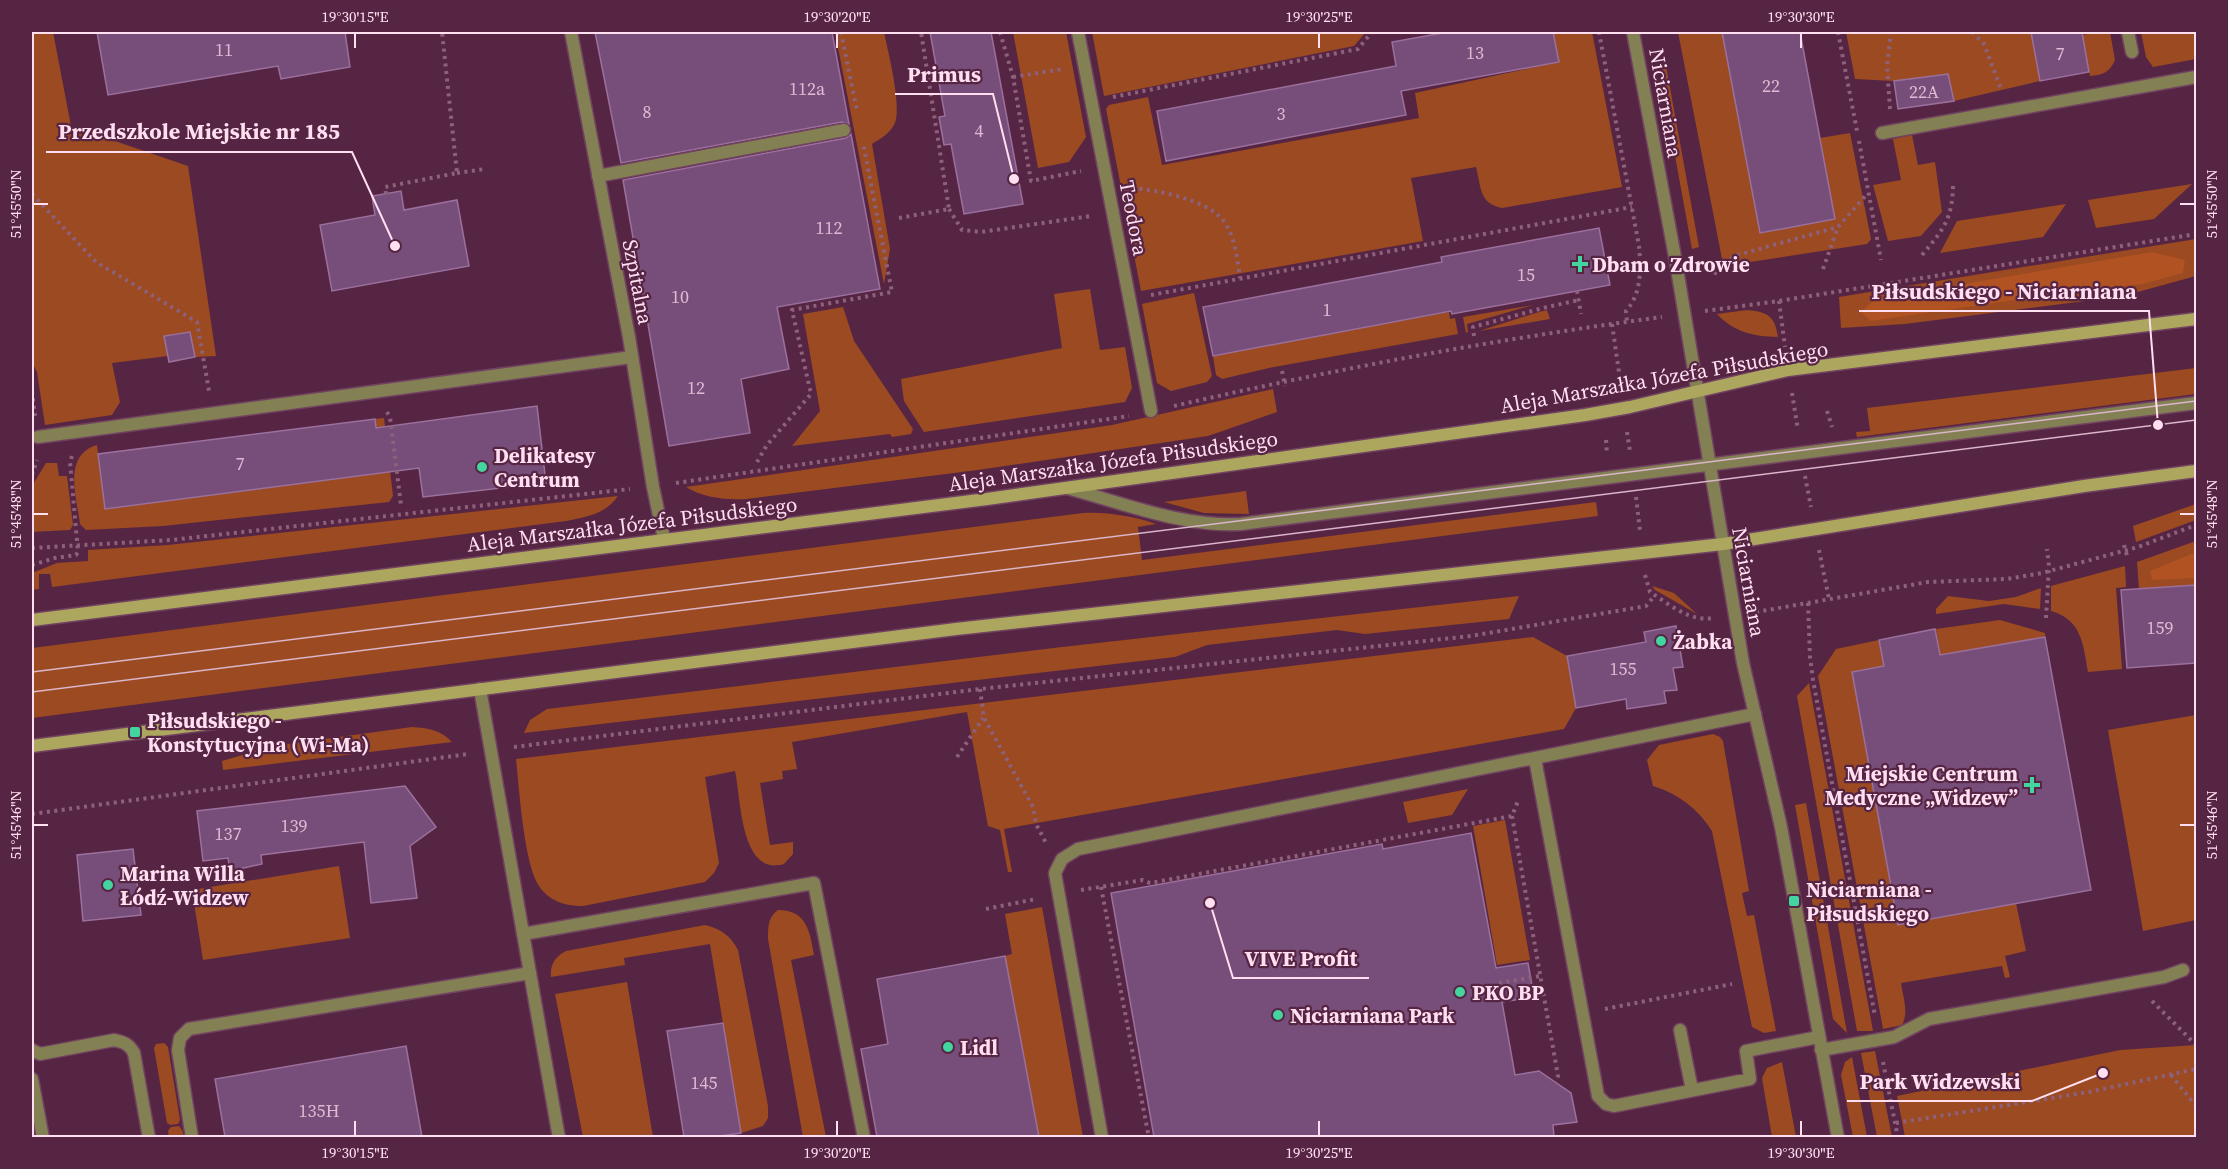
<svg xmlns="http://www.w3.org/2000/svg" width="2228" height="1169" font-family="'Source Serif 4',serif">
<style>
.green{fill:#9b4a21}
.forest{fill:#b05221}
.building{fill:#774e7a;stroke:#9b709d;stroke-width:1.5}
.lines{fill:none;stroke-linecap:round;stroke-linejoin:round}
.service-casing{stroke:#724360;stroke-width:15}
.minor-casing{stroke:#724360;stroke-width:15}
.tertiary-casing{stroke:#724360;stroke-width:15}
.secondary-casing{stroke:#724360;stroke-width:15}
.path{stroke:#8d617c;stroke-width:4;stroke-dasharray:3 4.5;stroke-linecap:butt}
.service{stroke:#838054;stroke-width:12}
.minor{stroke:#838054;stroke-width:12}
.tertiary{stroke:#838054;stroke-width:12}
.secondary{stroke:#aca65f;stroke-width:12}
.tram{stroke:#dab6ca;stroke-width:1.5}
.ticks{fill:none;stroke:#ffdff0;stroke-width:2}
.poi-dot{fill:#43d4a0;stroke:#572544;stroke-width:2}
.labels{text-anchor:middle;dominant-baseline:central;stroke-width:4.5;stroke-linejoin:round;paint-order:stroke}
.number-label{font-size:18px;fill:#ddbbd2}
.street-label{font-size:21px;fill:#ffdff0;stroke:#572544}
.poi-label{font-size:21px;font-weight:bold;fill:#ffdff0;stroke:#572544;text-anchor:start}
.leader{fill:none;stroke:#ffdff0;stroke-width:2}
.callout-dot{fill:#ffdff0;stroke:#572544;stroke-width:2}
.callout-label{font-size:22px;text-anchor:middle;font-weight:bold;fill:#ffdff0;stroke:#572544;stroke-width:4.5;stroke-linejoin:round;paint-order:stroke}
.neatline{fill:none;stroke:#ffdff0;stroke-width:2}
.ticks-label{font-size:15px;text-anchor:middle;fill:#ffdff0}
</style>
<rect width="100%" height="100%" fill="#572544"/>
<path class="green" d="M32,32H53L71,126L188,166L216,356L195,357L190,332L168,356L112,363L120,402L112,415L45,425L37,372L32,362Z
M835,32H884C888,52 903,109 894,125C889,134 880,139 872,144L890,249L884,284Z
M1013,32H1066L1086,137L1069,162L1038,168Z
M1092,32H1366L1354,46L1104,96Z
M1553,32H1592L1622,187L1502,208C1479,204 1481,186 1476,167L1411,178L1423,241L1141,291L1106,109L1109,105L1148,97L1162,165L1419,118L1415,93L1559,62Z
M1678,32H1722L1760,233L1835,219L1820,138L1850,133L1871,239L1867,244L1737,264H1723Z
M1846,32H2031L2040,81L1954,101L1948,74L1894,81L1855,79Z
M2100,32H2110L2115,60C2110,72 2103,75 2090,76L2082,35Z
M2141,32H2196V59L2153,67L2146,57Z
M1664,55L1699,247L1692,249L1657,57Z
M1912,135L1918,165L1935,162L1942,212L1921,236L1888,241L1873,185L1901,180L1893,139Z
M2192,184L2154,219L2096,228L2088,200Z
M2066,204L2043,237L1940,253L1957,221Z
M2196,239V276L2134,293L2093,300L1905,324L1841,328L1839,297Z
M1090,289L1100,350L1125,347L1132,388L1125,402L924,432L904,401L901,379L1062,348L1054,294Z
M1194,293L1212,376L1207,382L1171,391L1157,383L1142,304Z
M1533,305L1467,324L1468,332L1466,333L1463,317Z
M843,307L854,341L913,429L911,434L892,437L890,434L792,446L820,411L803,314Z
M1547,310L1550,319L1479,331L1539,312Z
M1747,310C1768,312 1775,316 1778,337C1753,336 1735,333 1717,314Z
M1449,312L1450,319L1455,318L1458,334L1269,368L1222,379L1216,375L1213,356Z
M2196,368V394L1857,437L1856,432L1870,431L1867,408Z
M1273,389L1277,412L1208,436L978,470L746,499C726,500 704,498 686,487L1112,425Z
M384,418L393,496L389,502L163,526L86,530L80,524C77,499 62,455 97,445L105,509L381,473L375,419Z
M46,463H57L59,476H67L73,525L70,530L32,532V486Z
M1246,491L1249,514L1204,513L1164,502Z
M618,496C606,514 586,517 566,521L52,587L50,574H39V589L32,590V573L57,563L88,561V550L168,545Z
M1596,502L1598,516L32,718V648L1083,513C1109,512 1132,516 1156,524L1138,527L1142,560Z
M2196,504V520L2136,542L2133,526Z
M2196,541V585L2139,589L2137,562Z
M2125,566L2126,587L2116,588L2122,669L2088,672C2083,644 2082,620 2051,611V586Z
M1652,586L1674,593L1697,614L1655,590Z
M2041,588L2040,609L2004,604L1936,614V609L1948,596L1989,601L2016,597Z
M1519,596L1509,619L1365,634L1337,630L1207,645L1175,657L524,733L530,720L547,709L1062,647Z
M2000,620L2045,633V637L1940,655L1936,629Z
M1533,637L1567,656L1576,708L1564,729L1004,829L1012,872H1008L1000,830L988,826L967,712L792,742L797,769L782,771L783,779L760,783L770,845L793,842V854L784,864C740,877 741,798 735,771L705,777L719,863L714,873L705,882L583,906C565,906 549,901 539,886C524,865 519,787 516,759Z
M1879,640L1884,666L1852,672L1898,925L2016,903L2026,951L2005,956L2010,977L2005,978L2002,966L1901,983C1903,998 1909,1012 1902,1025L1883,1029L1818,676L1836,649Z
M1809,683L1873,1031H1857L1797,696Z
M2196,715V920L2143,931L2108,730Z
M412,727C428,728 441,730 452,742L223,770L222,761L273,746Z
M1713,734L1720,737L1723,741L1749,891L1742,893L1747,916L1754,915L1776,1031L1764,1033L1752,1027L1712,831C1698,809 1679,794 1653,786L1647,760L1659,745Z
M1468,789L1452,815L1408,823L1403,802Z
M1806,803L1847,1033L1833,1019L1795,805Z
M1505,820L1530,960L1497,965L1473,826Z
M339,866L350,938L203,960L192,890Z
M1042,907L1083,1137H1039L1005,956L1012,954L1005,914Z
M778,910C807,910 810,932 814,955L791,960L826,1137H803L768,939C768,927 768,917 778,910Z
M705,925C721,929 730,935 738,950L768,1106V1118L763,1126L741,1133L710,944L624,958L625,965L551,977C550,964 555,957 566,951Z
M627,982L653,1137H583L555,994Z
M164,1043L168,1047L180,1120L178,1124L170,1125L167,1123L154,1048L156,1044Z
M2196,1045V1137H1905L1897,1096L2120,1050Z
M1875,1051L1892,1137H1877L1861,1053Z
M1852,1057L1867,1137H1853L1841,1075L1845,1062Z
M1782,1062L1796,1137H1772L1762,1078L1767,1068Z
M179,1126L182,1130L184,1137H169L168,1131L171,1127Z"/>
<path class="forest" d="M2152,252L2185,260L2183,273L2143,284L2069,292L1871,321L1861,312L1875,299Z
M2196,552V578L2152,580L2150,571Z"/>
<path class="building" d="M97,32H345L350,67L281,79L278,66L108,95Z
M595,32H832L849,124L842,122L621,163Z
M930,32H991L1023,204L964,214L951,144L944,145L939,117L945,116Z
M1448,32H1553L1559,62L1401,91L1406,115L1166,161L1157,111L1396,66L1392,42Z
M1722,32H1800L1835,219L1760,233Z
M2031,32H2082L2089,72L2040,81Z
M1948,74L1954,101L1898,109L1894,81Z
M851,134L880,289L777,307L789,369L741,379L750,433L669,446L623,180L846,138Z
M401,191L404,210L457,200L469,266L332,291L320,225L375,215L372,196Z
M1599,228L1610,285L1452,314L1451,311L1213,356L1203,307L1442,262L1441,257Z
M190,332L195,357L169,362L164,336Z
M537,406L546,483L423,497L419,468L105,509L98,454L375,419L376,428Z
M2196,585V663L2127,668L2121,590Z
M1676,626L1683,667L1673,668L1677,690L1664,691L1666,703L1627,709L1626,699L1576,708L1567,656L1646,642L1644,632Z
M1935,629L1940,655L2045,637L2091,890L1898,925L1852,672L1884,666L1879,640Z
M405,786L436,827L410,846L417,898L371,903L364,842L261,855L262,864L230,871L228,858L203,861L197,811Z
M1471,833L1496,968L1528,963L1534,997L1502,1002L1515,1075L1539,1071L1571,1093L1577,1122L1553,1125L1554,1137H1154L1111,893L1382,844L1383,849Z
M133,849L141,915L83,921L77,855Z
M1005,956L1039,1137H877L861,1049L888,1044L877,979Z
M723,1023L741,1133L713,1137H684L667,1031Z
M406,1046L422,1137H225L215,1079Z"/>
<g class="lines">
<g class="service-casing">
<path id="service" d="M2128,32L2132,52
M1882,133L2196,77
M598,176L844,130
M38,437L632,357
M1067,488C1123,503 1182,527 1241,524L2196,403
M1535,759L1598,1096L1606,1104L1614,1106L1750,1079L1746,1051L1819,1037
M523,934L814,883L864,1138
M1680,1030L1692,1090
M32,1050L40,1054L114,1040C124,1042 129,1044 134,1053L149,1138
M1821,1050L1894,1037L1929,1019L2164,977L2183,970
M32,1079L43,1138
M192,1138L178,1050L180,1038L189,1029L530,973
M1102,1138L1055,873L1062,859L1078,849L1755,714"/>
</g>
<g class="minor-casing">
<path id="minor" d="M571,32L629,337L653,487L664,539
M1078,32L1151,411
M480,689L559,1138"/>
</g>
<g class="tertiary-casing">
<path id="tertiary" d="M1633,32L1675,257L1743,663L1781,827L1838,1138"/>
</g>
<g class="secondary-casing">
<path id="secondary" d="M32,620L987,499L1585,415L1630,407L1788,370L2196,319
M32,746L956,629L1723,544L2084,486L2196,471"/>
</g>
<path class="path" d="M841,32L857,111
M1000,32L1013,77L1031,181L1081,171
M1599,32L1639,246C1641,268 1642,293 1626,311L1627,322
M1838,32L1857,131
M1972,32L1984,44L2001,89
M1013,77L1063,69
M1113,97L1358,49L1372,32
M1890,109L1887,66L1891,32
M1859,141L1881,260
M457,173L485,169
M1132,188C1157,190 1202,199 1220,217C1235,232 1237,258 1240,278
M32,194L96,262L197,322L209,391
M386,194L385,187L457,173L442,32
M949,209L962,230L981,232L1091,216
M899,218L949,209L921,32
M1922,255C1944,229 1953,218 1953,183
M1823,269L1838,227
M1714,274L1734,256L1838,227L1868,193
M1577,291L1581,314
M1151,295L1632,207
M1779,301L1785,347
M1705,311L1779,301L2196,234
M1612,324L1621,386
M1474,336L1473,327L1547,307L1579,300
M1282,371L1285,386
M32,391L35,416
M1792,393L1798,430
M1174,406C1335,369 1498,339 1662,317
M1827,411L1832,427
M387,412L390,417L401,505
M1627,432L1630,451
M1606,440L1607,454
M757,462L767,445L811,394L792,310L892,292L863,143
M32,475L37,460
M1805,476L1811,507
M676,483L1129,416
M1636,497L1640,531
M2124,545L2128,559
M32,548L171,540L630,489
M1819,550L1829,599
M32,565L55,558L76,555L78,552L70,462L72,456
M1645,575L1650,592C1669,604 1689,622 1713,618
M1808,603L1810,657L1813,680L1875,1016
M1756,612L1928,582L2007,579L2042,573L2138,547L2196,525
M2046,618L2049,566L2047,549
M980,689L984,718L1033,807L1036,824L1046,843
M514,747L980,689L1471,636L1646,606L1655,595
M957,757L983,718
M32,814L468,754
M1512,816L1558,1076L1555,1082
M1101,887L1149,1138
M1081,890L1143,880L1150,883L1512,816L1518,801
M986,909L1036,899
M1499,983L1541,976
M2152,1001L2196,1045
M1605,1009L1732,984
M1883,1062L1898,1138
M2171,1075L2196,1106
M1896,1123L2089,1092L2196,1069"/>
<use href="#service" class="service"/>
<use href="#minor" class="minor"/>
<use href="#tertiary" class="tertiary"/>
<use href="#secondary" class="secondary"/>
<path class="tram" d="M32,672L2196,401
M32,692L2196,420"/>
</g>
<path class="ticks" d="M355,33V48M837,33V48M1319,33V48M1801,33V48M33,204H48M2180,204H2195M33,514H48M2180,514H2195M33,825H48M2180,825H2195M355,1121V1136M837,1121V1136M1319,1121V1136M1801,1121V1136"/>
<g class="poi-dot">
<path d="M1577 255h6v6h6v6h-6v6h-6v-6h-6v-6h6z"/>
<circle cx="482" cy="467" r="6"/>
<circle cx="1661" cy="641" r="6"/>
<rect x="129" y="726" width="12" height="12" rx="3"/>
<path d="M2029 776h6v6h6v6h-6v6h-6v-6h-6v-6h6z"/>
<circle cx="108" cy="885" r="6"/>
<rect x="1788" y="895" width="12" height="12" rx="3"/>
<circle cx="1460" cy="992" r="6"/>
<circle cx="1278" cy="1015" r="6"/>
<circle cx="948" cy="1047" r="6"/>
</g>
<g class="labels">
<g class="number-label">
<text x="224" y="49">11</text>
<text x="1475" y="52">13</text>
<text x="2060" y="53">7</text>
<text x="1771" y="85">22</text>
<text x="807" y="88">112a</text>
<text x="1924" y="91">22A</text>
<text x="647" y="111">8</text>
<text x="1281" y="113">3</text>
<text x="979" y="130">4</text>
<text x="829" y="227">112</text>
<text x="1526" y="274">15</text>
<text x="680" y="296">10</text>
<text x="1327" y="309">1</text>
<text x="696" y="387">12</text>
<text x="240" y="463">7</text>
<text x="2160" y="627">159</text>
<text x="1623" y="668">155</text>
<text x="294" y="825">139</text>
<text x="228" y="833">137</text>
<text x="704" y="1082">145</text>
<text x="319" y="1110">135H</text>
</g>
<g class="street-label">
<text transform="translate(1666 103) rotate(80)">Niciarniana</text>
<text transform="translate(1134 218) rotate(79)">Teodora</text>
<text transform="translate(638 282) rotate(79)">Szpitalna</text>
<text transform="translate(1664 377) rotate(-10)">Aleja Marszałka Józefa Piłsudskiego</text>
<text transform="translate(1113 461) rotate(-8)">Aleja Marszałka Józefa Piłsudskiego</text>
<text transform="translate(632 524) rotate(-7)">Aleja Marszałka Józefa Piłsudskiego</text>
<text transform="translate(1749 582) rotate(80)">Niciarniana</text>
</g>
<g class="poi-label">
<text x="1592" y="264">Dbam o Zdrowie</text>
<text x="494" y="455">Delikatesy<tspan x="494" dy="24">Centrum</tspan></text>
<text x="1673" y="641">Żabka</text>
<text x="147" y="720">Piłsudskiego -<tspan x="147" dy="24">Konstytucyjna (Wi-Ma)</tspan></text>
<text x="2018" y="773" text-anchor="end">Miejskie Centrum<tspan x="2018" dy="24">Medyczne „Widzew”</tspan></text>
<text x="120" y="873">Marina Willa<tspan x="120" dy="24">Łódź-Widzew</tspan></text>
<text x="1806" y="889">Niciarniana -<tspan x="1806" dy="24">Piłsudskiego</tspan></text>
<text x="1472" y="992">PKO BP</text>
<text x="1290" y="1015">Niciarniana Park</text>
<text x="960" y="1047">Lidl</text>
</g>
</g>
<path class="leader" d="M1014 179L993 94H895M395 246L352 152H46M2158 425L2149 311H1859M1210 903L1233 978H1369M2103 1073L2032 1101H1847"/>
<g class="callout-dot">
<circle cx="1014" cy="179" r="6"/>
<circle cx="395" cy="246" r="6"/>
<circle cx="2158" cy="425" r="6"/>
<circle cx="1210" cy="903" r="6"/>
<circle cx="2103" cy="1073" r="6"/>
</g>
<g class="callout-label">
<text x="944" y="82">Primus</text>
<text x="199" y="139">Przedszkole Miejskie nr 185</text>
<text x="2004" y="299">Piłsudskiego - Niciarniana</text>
<text x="1301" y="966">VIVE Profit</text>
<text x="1940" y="1089">Park Widzewski</text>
</g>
<rect width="2228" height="1169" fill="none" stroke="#572544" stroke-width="66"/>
<rect x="33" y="33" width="2162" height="1103" class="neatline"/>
<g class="ticks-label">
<text x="355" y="22">19°30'15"E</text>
<text x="837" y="22">19°30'20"E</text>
<text x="1319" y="22">19°30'25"E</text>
<text x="1801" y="22">19°30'30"E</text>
<text transform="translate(16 204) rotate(-90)" y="5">51°45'50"N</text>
<text transform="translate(2212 204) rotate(-90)" y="5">51°45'50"N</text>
<text transform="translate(16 514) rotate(-90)" y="5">51°45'48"N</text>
<text transform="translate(2212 514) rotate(-90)" y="5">51°45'48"N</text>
<text transform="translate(16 825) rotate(-90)" y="5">51°45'46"N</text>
<text transform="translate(2212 825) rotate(-90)" y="5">51°45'46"N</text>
<text x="355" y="1158">19°30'15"E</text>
<text x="837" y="1158">19°30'20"E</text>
<text x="1319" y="1158">19°30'25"E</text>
<text x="1801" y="1158">19°30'30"E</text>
</g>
</svg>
